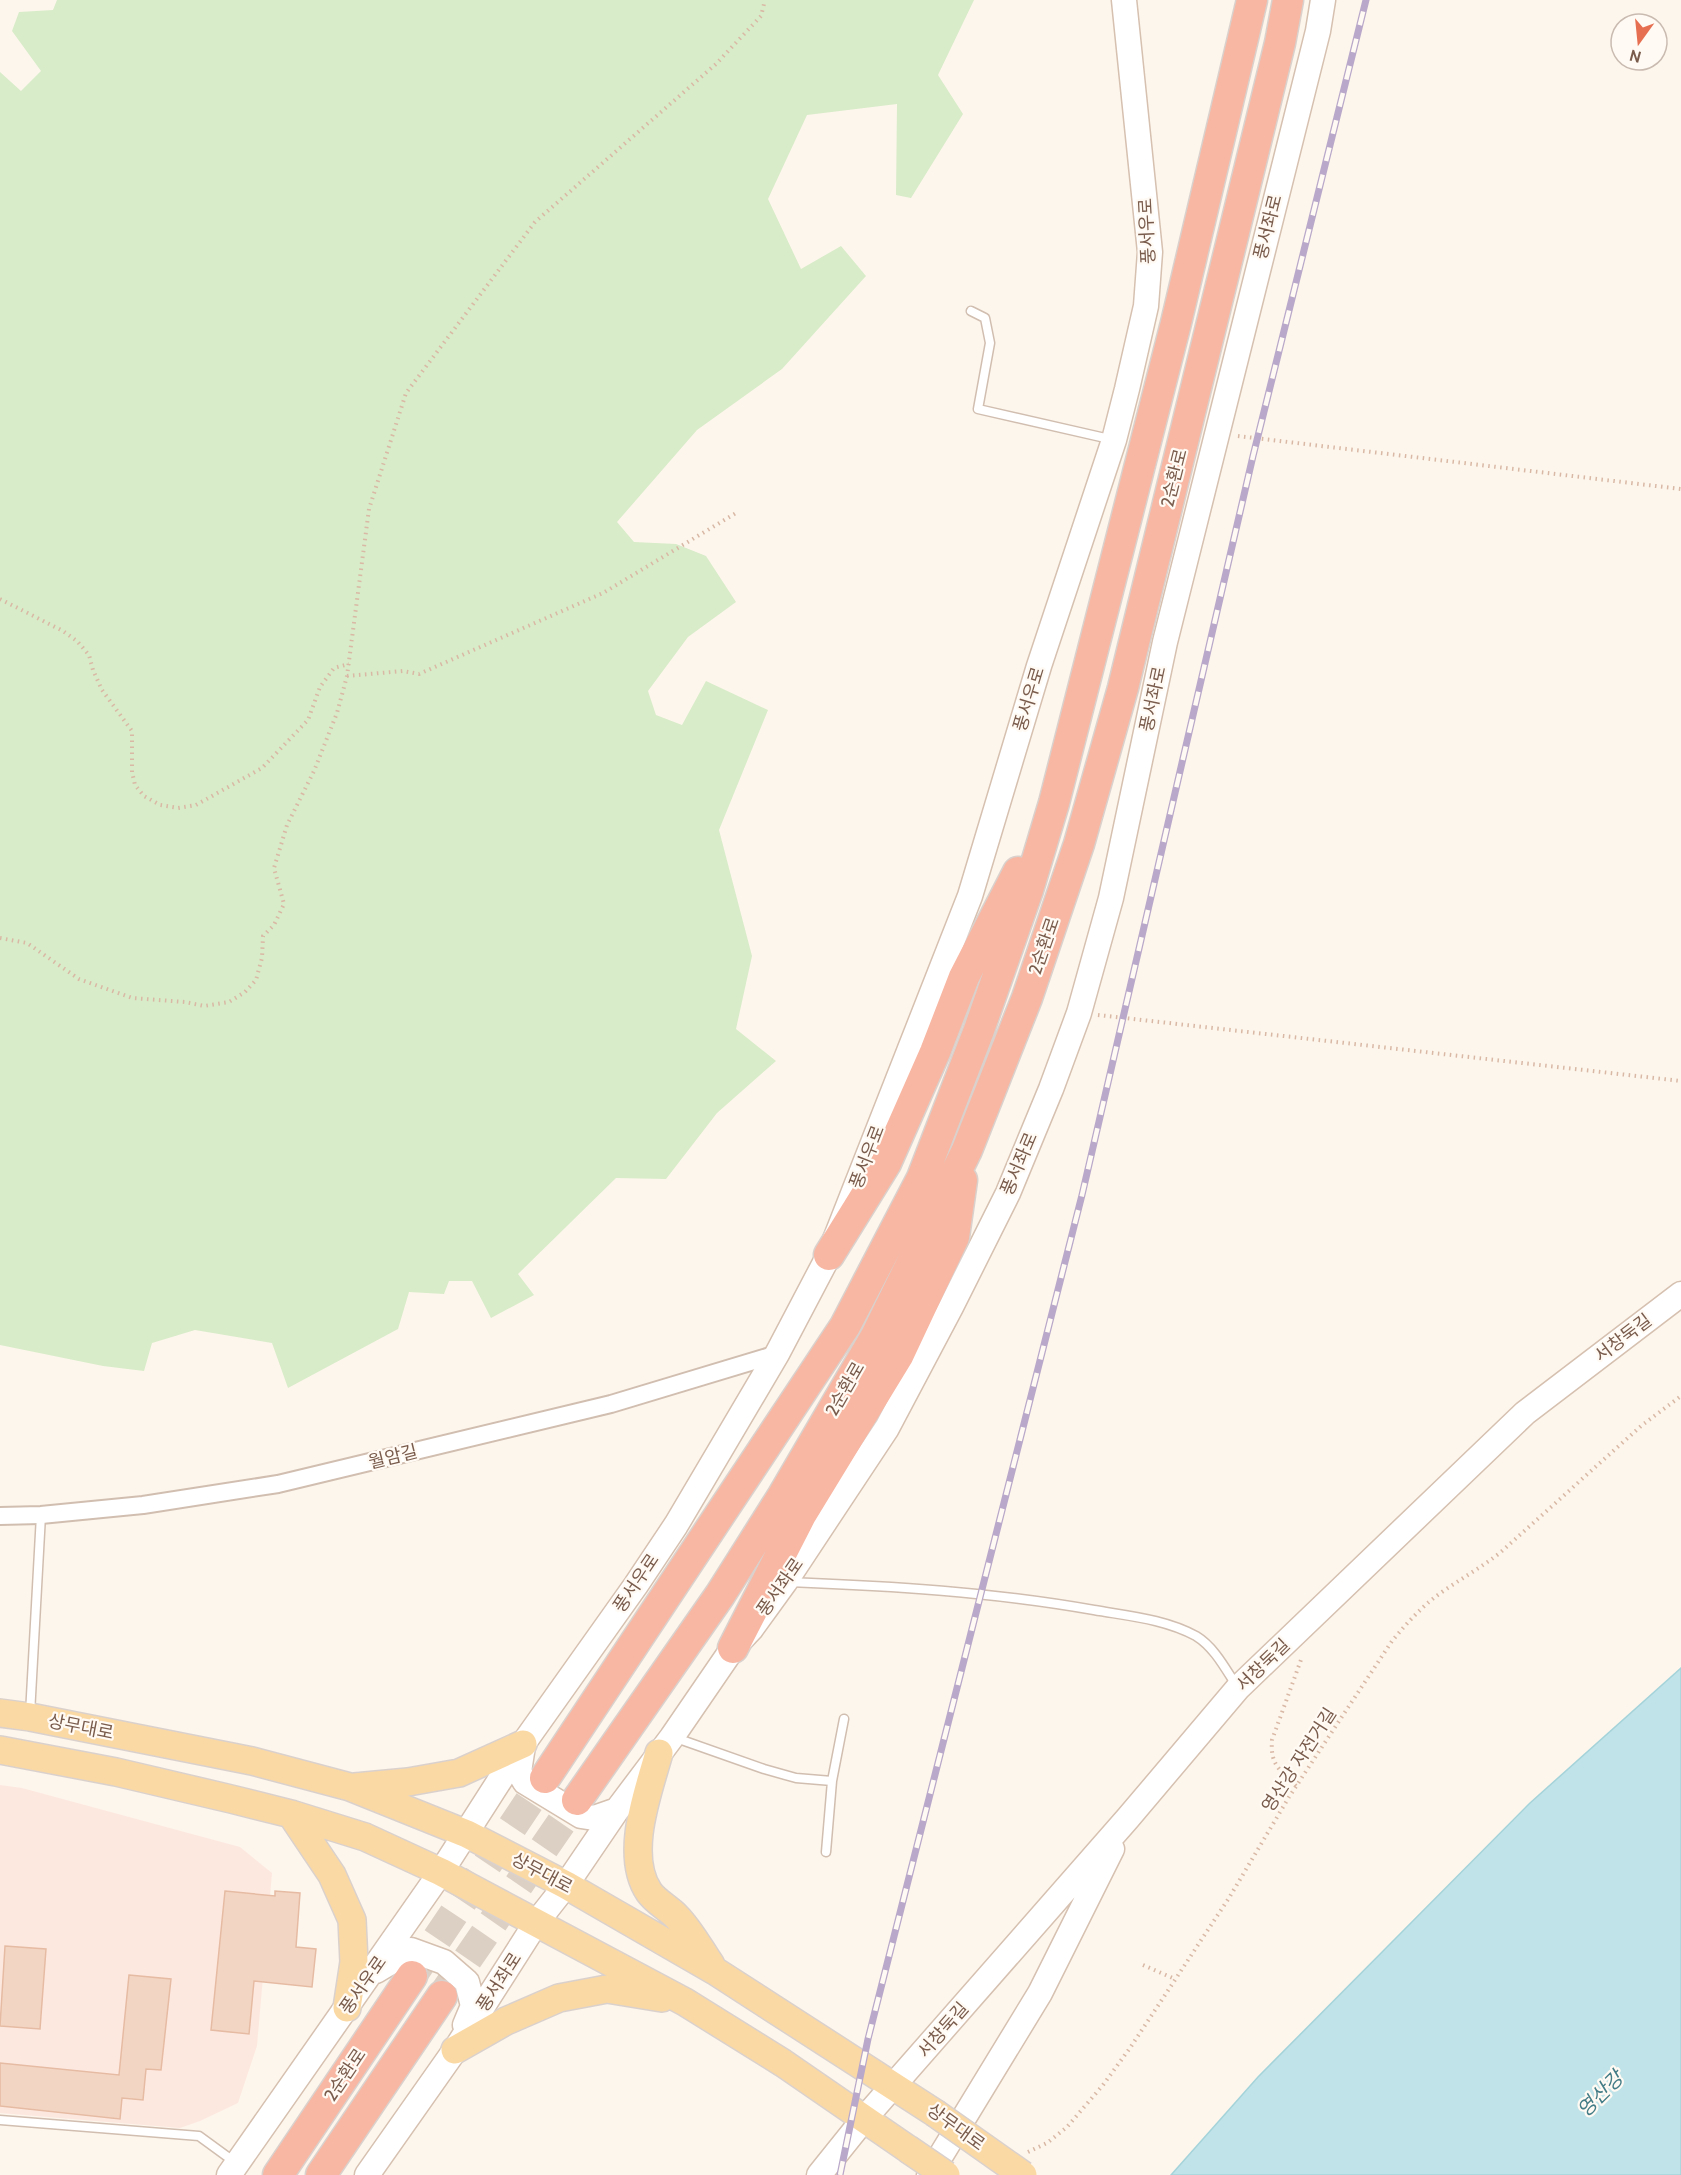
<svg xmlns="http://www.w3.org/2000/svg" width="1681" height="2175" font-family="Cabin,'Noto Sans KR',sans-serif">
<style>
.commercial{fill:#fde8e0}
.green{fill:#d8ecc9}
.water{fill:#bfe3e8;stroke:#a5d3da;stroke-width:1.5}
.building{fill:#f3d5c3;stroke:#e6bba3;stroke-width:1.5}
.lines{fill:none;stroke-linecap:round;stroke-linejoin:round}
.highway-tunnel{stroke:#dcd0c4;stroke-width:30;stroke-dasharray:30 15;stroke-linecap:butt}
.lane-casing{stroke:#d1beb0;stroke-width:11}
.street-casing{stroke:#d1beb0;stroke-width:20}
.secondary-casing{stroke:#d6c0b0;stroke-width:27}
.primary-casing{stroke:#dad1cd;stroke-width:30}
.highway-casing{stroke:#dad1cd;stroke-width:33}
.path{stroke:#d9b8a5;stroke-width:4;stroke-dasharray:1.5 4.5;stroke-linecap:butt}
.lane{stroke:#fff;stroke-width:8}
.street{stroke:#fff;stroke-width:16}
.secondary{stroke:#fff;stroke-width:24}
.primary{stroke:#fbd9a5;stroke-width:27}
.highway{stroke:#f7b7a3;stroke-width:30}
.rail-casing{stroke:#b9a8c9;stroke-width:7}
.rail{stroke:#fffaf3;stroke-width:4.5;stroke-dasharray:14;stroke-linecap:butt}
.primary-bridge-casing{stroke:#dad1cd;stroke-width:30;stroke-linecap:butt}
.primary-bridge{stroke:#fbd9a5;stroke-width:27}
.labels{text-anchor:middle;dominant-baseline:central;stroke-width:4.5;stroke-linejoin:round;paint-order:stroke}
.street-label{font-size:18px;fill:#7a5c4d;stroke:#fffaf3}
.water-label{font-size:20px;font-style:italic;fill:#437c86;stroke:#fffaf3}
</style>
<rect width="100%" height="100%" fill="#fdf6ec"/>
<path class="commercial" d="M0,1785L22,1788L240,1847L272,1873L257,2046L238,2103L200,2121L180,2128L0,2113Z"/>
<path class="green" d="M57,0H974L938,75L963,114L911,198L896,195L897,104L807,115L768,199L801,269L841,246L866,276L782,369L697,430L617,522L634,542L676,544L706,556L736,602L688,637L648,691L656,715L682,725L706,681L768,710L719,830L752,956L736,1029L776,1061L717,1113L666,1179L616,1178L518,1274L534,1295L491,1318L472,1281H449L444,1294L409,1292L398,1329L288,1388L272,1343L195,1330L152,1343L144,1371L103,1366L0,1345V72L21,91L41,71L12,31L19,12L53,10Z"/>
<path class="water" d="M1681,1668V2175H1171L1258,2077L1530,1803Z"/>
<path class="building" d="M225,1891L275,1896V1891L300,1893L296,1947L316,1949L312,1987L254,1981L249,2034L211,2030Z
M5,1946L46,1949L40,2029L0,2026Z
M129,1975L171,1979L161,2070L146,2069L143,2100L122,2098L120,2119L0,2106V2063L119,2075Z"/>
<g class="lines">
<path class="highway-tunnel" d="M412,1976L545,1778
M442,1996L577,1800"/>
<g class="lane-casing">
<path id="lane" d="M971,311L985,318L990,343L978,409L1114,440
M789,1582C891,1586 993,1592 1094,1610C1128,1616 1165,1619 1196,1636C1214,1647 1225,1668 1236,1685
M30,1714L41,1515
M676,1738L764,1769L796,1778L832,1781
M826,1852L832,1781L844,1719
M0,2120L199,2136L236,2163"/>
</g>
<g class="street-casing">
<path id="street" d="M0,1516L41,1515L143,1505L278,1484L611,1404L777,1354"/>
</g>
<g class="secondary-casing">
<path id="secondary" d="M523,1746L519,1772L525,1782L581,1816L594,1818L617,1810
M376,1971L411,1950L444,1962L467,1982L473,2006L465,2025
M229,2175L441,1872L523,1744L636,1585L676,1525L777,1354L829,1255L970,896L1039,666L1114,440L1127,389L1146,306L1150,252L1124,0
M367,2175L455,2050L536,1923L566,1885L617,1810L672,1737L733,1648L751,1629L785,1582L887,1428L951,1307L1008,1193L1051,1089L1079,1013L1111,898L1165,642L1318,31L1323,0
M819,2175L864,2119L1128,1818L1238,1688L1525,1413L1681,1294
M929,2175L1040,1993L1112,1849"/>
</g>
<g class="primary-casing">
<path id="primary" d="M0,1713L30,1717L252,1761L350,1787L467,1834L566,1885L715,1971L935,2113
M0,1750L116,1772L231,1799L291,1814L365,1837L441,1872L685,2002L783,2063L908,2149
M659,1753C648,1792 624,1855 649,1892C655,1901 668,1908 676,1916C690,1930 700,1949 711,1965
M355,1787L408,1782L459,1773L523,1744
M291,1814L332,1875L352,1920L354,1962L347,2008
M455,2050L506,2021L559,1998L607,1989L662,1998"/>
</g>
<g class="highway-casing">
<path id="highway" d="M829,1255L886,1163L935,1052L964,977L1018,872
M733,1648L801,1515L898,1356L954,1237L962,1180
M545,1778L845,1326L922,1178L979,1030L1028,890L1054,803L1176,323L1252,0
M577,1800L720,1595L782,1497L876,1336L967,1150L1027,998L1079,844L1123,688L1280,43L1288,0
M278,2175L412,1976
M321,2175L442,1996"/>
</g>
<path class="path" d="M1238,436L1681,489
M0,599L63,631L77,641L89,655L93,670L102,690L132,731V772L135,785L144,796L160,805L178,808L196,805L262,768L308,720L320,687L334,668L349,664
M347,676L403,671L419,674L603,593L736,513
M0,938L27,943L79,979L132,998L185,1002L204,1006L229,1002L245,992L256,980L262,958L263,936L274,925L284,904L274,868L287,825L314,771L337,713L347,676L369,509L406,393L535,222L716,64L761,16L765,0
M1098,1015L1681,1081
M1296,1786C1280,1770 1270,1765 1272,1740L1302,1657
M1143,1965L1175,1979
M1028,2152L1047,2143L1067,2127L1103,2085L1130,2048L1229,1898L1289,1797L1392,1641C1407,1623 1423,1605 1442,1592C1462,1578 1482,1567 1501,1552L1641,1426L1681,1396"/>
<use href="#lane" class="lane"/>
<use href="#street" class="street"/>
<use href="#secondary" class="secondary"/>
<use href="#primary" class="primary"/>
<use href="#highway" class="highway"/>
<g class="rail-casing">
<path id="rail" d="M840,2175L868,2039L1082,1195L1253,456L1366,0"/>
</g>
<use href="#rail" class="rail"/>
<g class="primary-bridge-casing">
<path id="primary-bridge" d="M935,2113L1023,2175
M908,2149L946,2175"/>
</g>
<use href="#primary-bridge" class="primary-bridge"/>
</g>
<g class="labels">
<g class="street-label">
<text transform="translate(1268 227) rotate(-76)">풍서좌로</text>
<text transform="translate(1147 231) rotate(-93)">풍서우로</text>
<text transform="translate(1174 478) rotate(-76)">2순환로</text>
<text transform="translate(1029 699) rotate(-73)">풍서우로</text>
<text transform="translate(1153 699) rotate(-78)">풍서좌로</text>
<text transform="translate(1044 946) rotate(-71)">2순환로</text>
<text transform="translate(867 1157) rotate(-69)">풍서우로</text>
<text transform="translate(1019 1164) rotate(-67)">풍서좌로</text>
<text transform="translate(1623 1338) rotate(-37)">서창둑길</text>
<text transform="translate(845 1389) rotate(-60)">2순환로</text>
<text transform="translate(393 1457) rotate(-14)">월암길</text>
<text transform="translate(636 1583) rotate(-56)">풍서우로</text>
<text transform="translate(780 1587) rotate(-55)">풍서좌로</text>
<text transform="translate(1263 1665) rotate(-44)">서창둑길</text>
<text transform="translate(81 1727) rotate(11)">상무대로</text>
<text transform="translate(1299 1760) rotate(-57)">영산강 자전거길</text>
<text transform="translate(542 1873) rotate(28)">상무대로</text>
<text transform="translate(499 1982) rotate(-57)">풍서좌로</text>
<text transform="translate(363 1985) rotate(-55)">풍서우로</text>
<text transform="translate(943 2030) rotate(-49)">서창둑길</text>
<text transform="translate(345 2075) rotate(-56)">2순환로</text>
<text transform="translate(956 2127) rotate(36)">상무대로</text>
</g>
<g class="water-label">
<text transform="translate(1600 2094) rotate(-45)">영산강</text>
</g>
</g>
<g transform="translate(1639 42) rotate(195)"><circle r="28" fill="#fffaf3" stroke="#cabbb1" stroke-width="1.5"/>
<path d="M0-4.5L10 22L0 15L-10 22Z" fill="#e76f51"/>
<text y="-9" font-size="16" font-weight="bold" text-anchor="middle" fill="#7a5c4d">N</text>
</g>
</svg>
